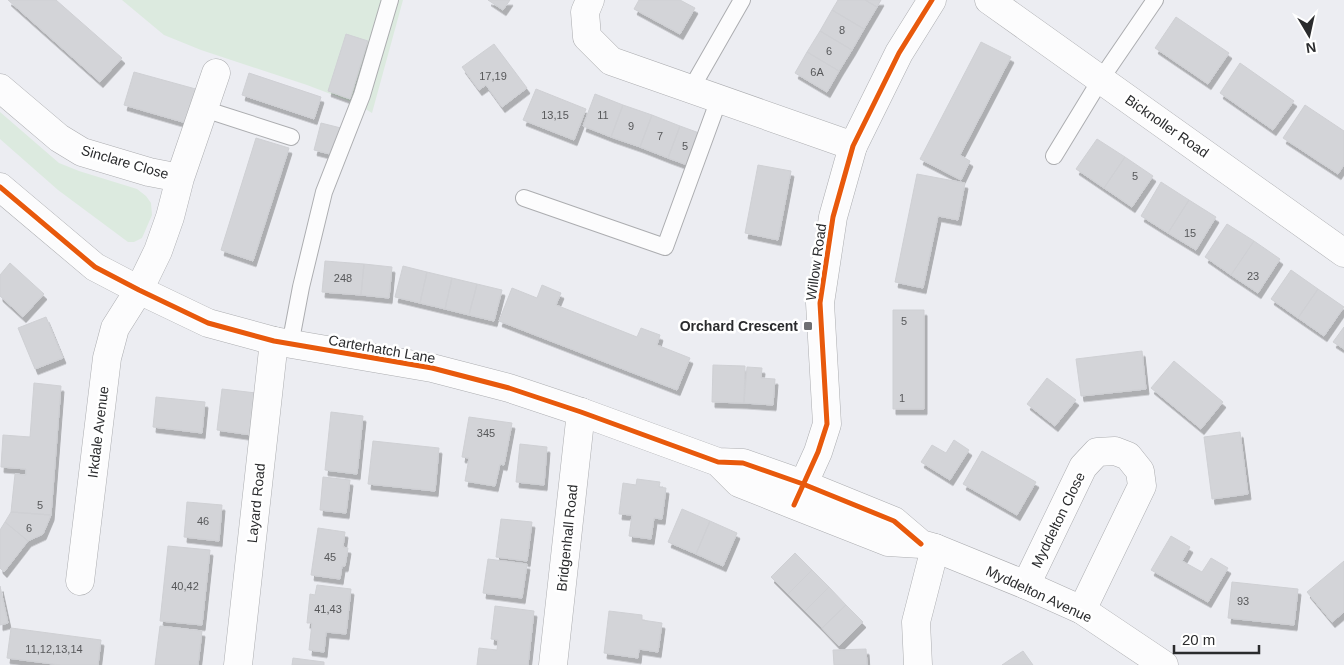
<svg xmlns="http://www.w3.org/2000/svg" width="1344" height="665" font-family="Arial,sans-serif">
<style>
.green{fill:#dceadf}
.building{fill:#d3d4d8;stroke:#cfd0d4;filter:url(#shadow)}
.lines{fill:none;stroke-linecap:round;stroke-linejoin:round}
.lane-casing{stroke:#acadb0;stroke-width:18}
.street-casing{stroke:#acadb0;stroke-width:29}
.secondary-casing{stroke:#acadb0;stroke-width:29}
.lane{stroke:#fcfcfd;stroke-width:16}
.street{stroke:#fcfcfd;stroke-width:28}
.secondary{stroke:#fcfcfd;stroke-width:28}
.cycleway-casing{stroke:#fff;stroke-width:8}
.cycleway{stroke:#e8590c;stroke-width:5}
.poi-dot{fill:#6e6f72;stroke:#fff;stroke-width:2}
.labels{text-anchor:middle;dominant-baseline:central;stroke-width:5;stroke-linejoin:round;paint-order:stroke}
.number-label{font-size:11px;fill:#57585a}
.street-label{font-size:14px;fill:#2a2b2d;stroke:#fff}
.poi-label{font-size:14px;font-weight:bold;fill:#2a2b2d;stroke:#fff;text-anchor:end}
</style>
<defs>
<filter id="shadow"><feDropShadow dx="3" dy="5.5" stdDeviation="0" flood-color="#0004"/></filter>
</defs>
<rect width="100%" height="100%" fill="#ecedf2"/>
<path class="green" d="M122,0H403L372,113L357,104L307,85L201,50L164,35Z
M0,112L59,163L79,171L137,189L146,196L151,203L152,215L142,238L134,242H128L58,190L0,139Z"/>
<path class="building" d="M8,0H56L122,58L100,82Z
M488,0H510L503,10Z
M639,0H680L695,8L680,34L634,9Z
M838,0H865L877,7L864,29L832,10Z
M865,0H881L877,7Z
M832,10L864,29L852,50L820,31Z
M1176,17L1229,53L1208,84L1155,48Z
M820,31L852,50L839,71L807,52Z
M346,34L368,41L350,99L328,91Z
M981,42L1011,57L960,155L970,161L961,180L920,159Z
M494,44L527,88L502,107L486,85L479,90L462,67Z
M807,52L839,71L827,92L795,73Z
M1240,63L1294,101L1273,130L1220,93Z
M134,72L203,91L193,125L124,105Z
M249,73L321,97L314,119L242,95Z
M536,89L586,109L574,140L523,120Z
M595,94L623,105L611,137L583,126Z
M623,105L652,115L640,147L611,137Z
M1305,105L1344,131V165L1338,174L1283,138Z
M652,115L680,126L668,158L640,147Z
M321,123L341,128L334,155L314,150Z
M680,126L702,134L690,166L668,158Z
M256,138L289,148L253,261L221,250Z
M1097,139L1125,157L1104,188L1076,169Z
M1125,157L1153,176L1132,207L1104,188Z
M758,165L791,171L778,240L745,233Z
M917,174L965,183L958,220L938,216L923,288L895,282Z
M1161,182L1189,200L1168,233L1141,216Z
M1189,200L1216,217L1196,250L1168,233Z
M1227,224L1254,241L1231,275L1205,257Z
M1254,241L1280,259L1258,293L1231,275Z
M325,261L364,264L361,295L322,292Z
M10,263L44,294L23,317L0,296V275Z
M364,264L392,267L389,298L361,295Z
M403,266L427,272L420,303L395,297Z
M1291,270L1318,289L1298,318L1271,299Z
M427,272L452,278L445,309L420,303Z
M452,278L477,284L469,315L445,309Z
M477,284L502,290L494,321L469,315Z
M542,285L561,293L556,305L637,337L641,328L660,335L657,345L690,358L677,390L499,321L512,288L537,298Z
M1318,289L1344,307L1324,336L1298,318Z
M893,310H924V409H893Z
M46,317L63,358L35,369L18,328Z
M1344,327V349L1333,342Z
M1142,351L1146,389L1081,396L1076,359Z
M1174,361L1223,402L1201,429L1151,388Z
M713,365L745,366L744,403L712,402Z
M747,367L762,368L761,378L775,379L773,405L744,403Z
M1047,378L1076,400L1055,426L1027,404Z
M34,383L61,386L51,515L11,512L15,474L26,475V469L1,467L3,435L30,437Z
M222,389L256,393L251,435L217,430Z
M156,397L205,402L202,433L153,427Z
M331,412L363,416L357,474L325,470Z
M469,417L512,423L504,465L500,464L495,486L465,481L469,458L462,457Z
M1240,432L1248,494L1212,499L1204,437Z
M954,440L969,450L950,480L921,462L932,445L946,453Z
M373,441L439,448L435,491L368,484Z
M520,444L547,447L544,485L516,482Z
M982,451L1036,482L1017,515L963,484Z
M323,477L350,480L346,513L320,510Z
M637,479L660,482L659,487L666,488L662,519L654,518L651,539L629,536L632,515L619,514L623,483L636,485Z
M187,502L222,505L219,541L184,537Z
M682,509L710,521L696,554L668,542Z
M11,512L51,515L43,534L28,541L5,522Z
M501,519L532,522L527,561L496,557Z
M710,521L737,533L723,566L696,554Z
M5,522L28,541L4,572L0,568V530Z
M318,528L345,532L343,547L348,548L345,566H342L340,579L311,575Z
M1171,536L1190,547L1182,561L1202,572L1211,558L1228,568L1208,602L1151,570Z
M168,546L210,550L202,625L160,621Z
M795,553L812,570L788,594L771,577Z
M488,559L527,564L522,598L483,593Z
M1344,561V612L1332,622L1307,592Z
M812,570L829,587L805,611L788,594Z
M1232,582L1298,589L1294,625L1228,618Z
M317,585L351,589L346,634L326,632L324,652L309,650L312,623H307L310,594L315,595Z
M0,586L8,623L0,625Z
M829,587L846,605L822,628L805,611Z
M846,605L863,622L839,646L822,628Z
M495,606L534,611L528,665H477L479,648L497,650L498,640L491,639Z
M609,611L642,615V620L662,623L658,652L639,649L638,658L604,653Z
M160,626L202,631L198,665H155Z
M11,628L101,640L98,665H61L7,658Z
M866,649L867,665H834L833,650Z
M1023,651L1033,665H1002Z
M293,658L324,662V665H292Z"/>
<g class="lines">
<g class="lane-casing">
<path id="lane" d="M691,89L742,0
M204,109L291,137
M1054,156L1101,79L1155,0
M524,198L665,247L719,99
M290,345L301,287L324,192L362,95L390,0"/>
</g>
<g class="street-casing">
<path id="street" d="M590,0L585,12L587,37L611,61L853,146
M989,0L1344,253
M0,88L59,138L82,152L149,172L180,178L170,217L158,251L139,290L115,328L107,358L80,581
M180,178L216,73
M1026,585L1083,467L1097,452L1115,451L1128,456L1140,471L1142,486L1082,610
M238,665L274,341
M553,665L581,412
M918,665L916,622L935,548"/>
</g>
<g class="secondary-casing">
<path id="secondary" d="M0,187L95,267L139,290L208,323L274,341L432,368L509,388L581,412L718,462L743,463L803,484L894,521L921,544
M718,462L739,483L794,505L888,542L921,544L935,548L1026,585L1082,610L1164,665
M794,505L818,452L827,424L820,303L833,217L853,146L899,53L932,0"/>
</g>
<use href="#lane" class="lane"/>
<use href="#street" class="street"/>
<use href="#secondary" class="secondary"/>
<g class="cycleway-casing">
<path id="cycleway" d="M0,187L95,267L139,290L208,323L274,341L432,368L509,388L581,412L718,462L743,463L803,484L894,521L921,544
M794,505L818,452L827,424L820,303L833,217L853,146L899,53L932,0"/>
</g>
<use href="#cycleway" class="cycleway"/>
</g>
<rect class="poi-dot" x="803" y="321" width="10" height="10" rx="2.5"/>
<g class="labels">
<g class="number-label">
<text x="842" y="30">8</text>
<text x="829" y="51">6</text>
<text x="817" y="72">6A</text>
<text x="493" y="76">17,19</text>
<text x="555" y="115">13,15</text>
<text x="603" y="115">11</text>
<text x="631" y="126">9</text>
<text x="660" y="136">7</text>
<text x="685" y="146">5</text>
<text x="1135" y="176">5</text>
<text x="1190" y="233">15</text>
<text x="1253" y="276">23</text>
<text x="343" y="278">248</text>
<text x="904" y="321">5</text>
<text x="902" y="398">1</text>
<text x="486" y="433">345</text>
<text x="40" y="505">5</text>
<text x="203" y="521">46</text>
<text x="29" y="528">6</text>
<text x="330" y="557">45</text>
<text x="185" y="586">40,42</text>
<text x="1243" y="601">93</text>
<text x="328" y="609">41,43</text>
<text x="54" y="649">11,12,13,14</text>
</g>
<g class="street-label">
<text transform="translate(1167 126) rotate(35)">Bicknoller Road</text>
<text transform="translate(125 162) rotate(16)">Sinclare Close</text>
<text transform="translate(816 262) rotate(-82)">Willow Road</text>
<text transform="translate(382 349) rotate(10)">Carterhatch Lane</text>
<text transform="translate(98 432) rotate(-83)">Irkdale Avenue</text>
<text transform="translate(256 503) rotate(-84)">Layard Road</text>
<text transform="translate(1058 520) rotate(-64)">Myddelton Close</text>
<text transform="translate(567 538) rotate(-84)">Bridgenhall Road</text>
<text transform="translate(1039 594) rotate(25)">Myddelton Avenue</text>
</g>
<g class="poi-label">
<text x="798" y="326">Orchard Crescent</text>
</g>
</g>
<g transform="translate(1309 35) rotate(171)" stroke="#ffffff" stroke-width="4" paint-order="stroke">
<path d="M0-4L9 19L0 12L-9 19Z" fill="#2a2b2d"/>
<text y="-8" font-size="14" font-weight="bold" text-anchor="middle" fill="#2a2b2d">N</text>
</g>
<path d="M1174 645v8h85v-8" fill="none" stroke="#2a2b2d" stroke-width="2.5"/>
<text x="1182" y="645" font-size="15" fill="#2a2b2d" stroke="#ffffff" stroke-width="4" paint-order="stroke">20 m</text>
</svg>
